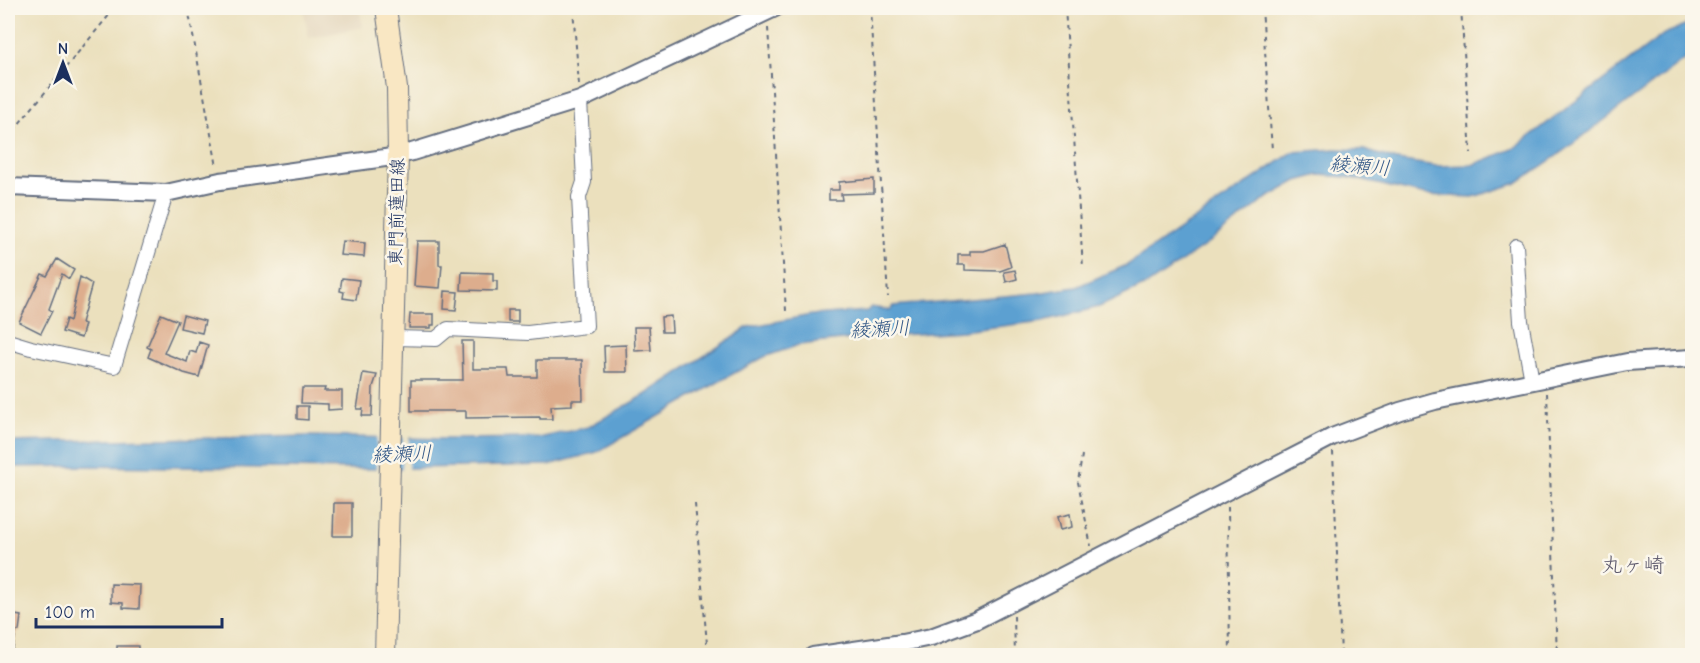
<svg xmlns="http://www.w3.org/2000/svg" width="1700" height="663" font-family="'Comic Neue','Klee One',sans-serif">
<style>
.built{fill:#e1d2b6}
.water{fill:#5ca0d1;stroke:#3c6898;stroke-width:1.5}
.pier{fill:#ebe0bd}
.building{fill:#ddad8d}
.lines{fill:none;stroke-linecap:round;stroke-linejoin:round}
.minor-casing{stroke:#646d7f;stroke-width:16}
.tertiary-casing{stroke:#646d7f;stroke-width:20}
.secondary-casing{stroke:#646d7f;stroke-width:22}
.path{stroke:#646d7f;stroke-width:2;stroke-dasharray:4.5 4.5;stroke-linecap:butt}
.minor{stroke:#fff;stroke-width:14}
.tertiary{stroke:#fff;stroke-width:16}
.secondary{stroke:#f9e7c3;stroke-width:20}
.labels{text-anchor:middle;dominant-baseline:central;stroke-width:5;stroke-linejoin:round;paint-order:stroke}
.street-label{font-size:18px;fill:#1b2f5e;stroke:#fbf7ec}
.water-label{font-size:20px;font-style:italic;fill:#325786;stroke:#fbf7ec}
.quarter-label{font-size:21px;fill:#5f5b6e;stroke:#fbf7ec}
</style>
<rect width="100%" height="100%" fill="#fbf7ec"/>
<filter id="ink" filterUnits="userSpaceOnUse"><feTurbulence type="fractalNoise" baseFrequency=".0167" numOctaves="2"/><feDisplacementMap in="SourceGraphic" scale="12" xChannelSelector="R" yChannelSelector="G"/><feConvolveMatrix kernelMatrix="1 2 1 2 8 2 1 2 1" color-interpolation-filters="sRGB"/></filter>
<filter id="wash" filterUnits="userSpaceOnUse"><feTurbulence type="fractalNoise" baseFrequency=".008" numOctaves="4" result="noise"/><feDisplacementMap in="SourceGraphic" scale="24" xChannelSelector="R" yChannelSelector="G"/><feGaussianBlur stdDeviation="1.35" result="paint"/><feColorMatrix in="noise" values="0 0 0 0 0 0 0 0 0 0 0 0 0 0 0 0 0 1.4 0 .05"/><feComposite in="paint" operator="in"/></filter>
<g filter="url(#wash)">
<rect width="100%" height="100%" fill="#ebe0bd"/>
<path class="built" d="M303,8H359L363,27L309,38Z"/>
<path class="water" d="M1692,23V54L1558,155L1517,183L1473,197L1426,195L1347,177L1319,175L1297,181L1267,198L1206,245L1150,283L1099,307L1043,321L962,331L867,337L799,345L764,357L727,377L597,452L549,465L374,469L73,466L8,467V442L309,436L448,439L539,438L588,427L645,395L748,327L811,315L867,311L871,307L890,310L893,306L1037,293L1076,287L1127,265L1293,152L1336,149L1364,150L1397,160L1436,166L1472,165L1513,149L1664,34Z"/>
<path class="pier" d="M377,435H383L382,471H376Z
M403,435H409L408,470H402Z"/>
<g id="blocks">
<path class="building" d="M874,179V193L841,194L842,200H829V190H839V182Z
M342,241L365,243L364,257L340,255Z
M417,241H439V265H442L440,288L414,286Z
M1005,244L1011,267L1000,271L965,270V265H958V255H970V251H984Z
M57,259L74,270L69,279L62,274L49,309L52,311L41,333L19,322L42,274L47,276Z
M1015,270L1017,279L1006,282L1004,272Z
M462,272L493,273V281H497V291L461,290Z
M80,277L92,284L81,323L85,324L81,338L62,332L66,319L70,321Z
M342,278L359,280L356,300L343,298L344,292L340,291Z
M445,291L458,292L456,310L444,309Z
M508,310H518V322H508Z
M161,314L178,321L164,353L187,362L190,351L196,353L199,342L208,345L199,377L184,373L148,357L151,349L147,347Z
M410,314H434V325H431V328H409Z
M183,315L205,321L202,333L180,328Z
M671,316L672,332H662L661,317Z
M634,327H649L651,350L635,351Z
M462,341H473V369H508L509,377H537V360H582L583,400H572V405L551,406L552,419H540V417L466,418V411H411V380H463Z
M626,345L627,372H605L604,346Z
M363,373L377,375L373,387L372,416H362L363,409H357Z
M302,388H325L324,391H342V409L328,410V404L301,403Z
M297,406H308V420L297,419Z
M334,503H352V536H333Z
M1070,514L1072,527L1060,530L1057,517Z
M111,584L140,585L139,609L123,608V603L111,602Z
M8,614L21,616L19,631H16L13,649H8Z
M117,646H138V656H117Z"/>
</g>
</g>
<g filter="url(#ink)">
<use href="#blocks" fill-opacity="0" stroke="#646d7f" stroke-width="1.5"/>
<g class="lines">
<g class="minor-casing">
<path id="minor" d="M1516,246L1521,321L1532,381
M394,338L436,339L448,329L528,333L586,326L579,197L584,182L580,100
M8,341L31,348L114,366L166,193"/>
</g>
<g class="tertiary-casing">
<path id="tertiary" d="M8,187L166,193L220,181L385,158L412,152L580,100L775,8
M813,656L902,643L931,637L977,620L1332,437L1400,411L1435,401L1627,362L1692,358"/>
</g>
<g class="secondary-casing">
<path id="secondary" d="M385,656L398,155L397,88L386,8"/>
</g>
<path class="path" d="M188,8L217,167
M573,8L579,85
M870,8L888,297
M1065,8L1083,267
M1262,8L1272,150
M1461,8L1471,153
M768,28L786,311
M8,137L115,8
M1547,393L1557,656
M1333,452L1341,656
M1082,455L1078,482L1091,546
M695,504L708,656
M1228,507L1230,656
M1014,616L1015,656"/>
<use href="#minor" class="minor"/>
<use href="#tertiary" class="tertiary"/>
<use href="#secondary" class="secondary"/>
</g>
</g>
<g class="labels">
<g class="street-label">
<text transform="translate(397 212) rotate(-89)">東門前蓮田線</text>
</g>
<g class="water-label">
<text transform="translate(1360 166) rotate(5)">綾瀬川</text>
<text transform="translate(880 329) rotate(-3)">綾瀬川</text>
<text transform="translate(402 454) rotate(-2)">綾瀬川</text>
</g>
<g class="quarter-label">
<text x="1633" y="565">丸ヶ崎</text>
</g>
</g>
<rect width="1700" height="663" fill="none" stroke="#fbf7ec" stroke-width="30"/>
<g transform="translate(63 63)" stroke="#fbf7ec" stroke-width="4.5" paint-order="stroke">
<path d="M0-4.5L10 22L0 15L-10 22Z" fill="#1b2f5e"/>
<text y="-9" font-size="16" font-weight="bold" text-anchor="middle" fill="#1b2f5e">N</text>
</g>
<path d="M36 618v9h186v-9" fill="none" stroke="#1b2f5e" stroke-width="3"/>
<text x="45" y="618" font-size="18" fill="#1b2f5e" stroke="#fbf7ec" stroke-width="4.5" paint-order="stroke">100 m</text>
</svg>
